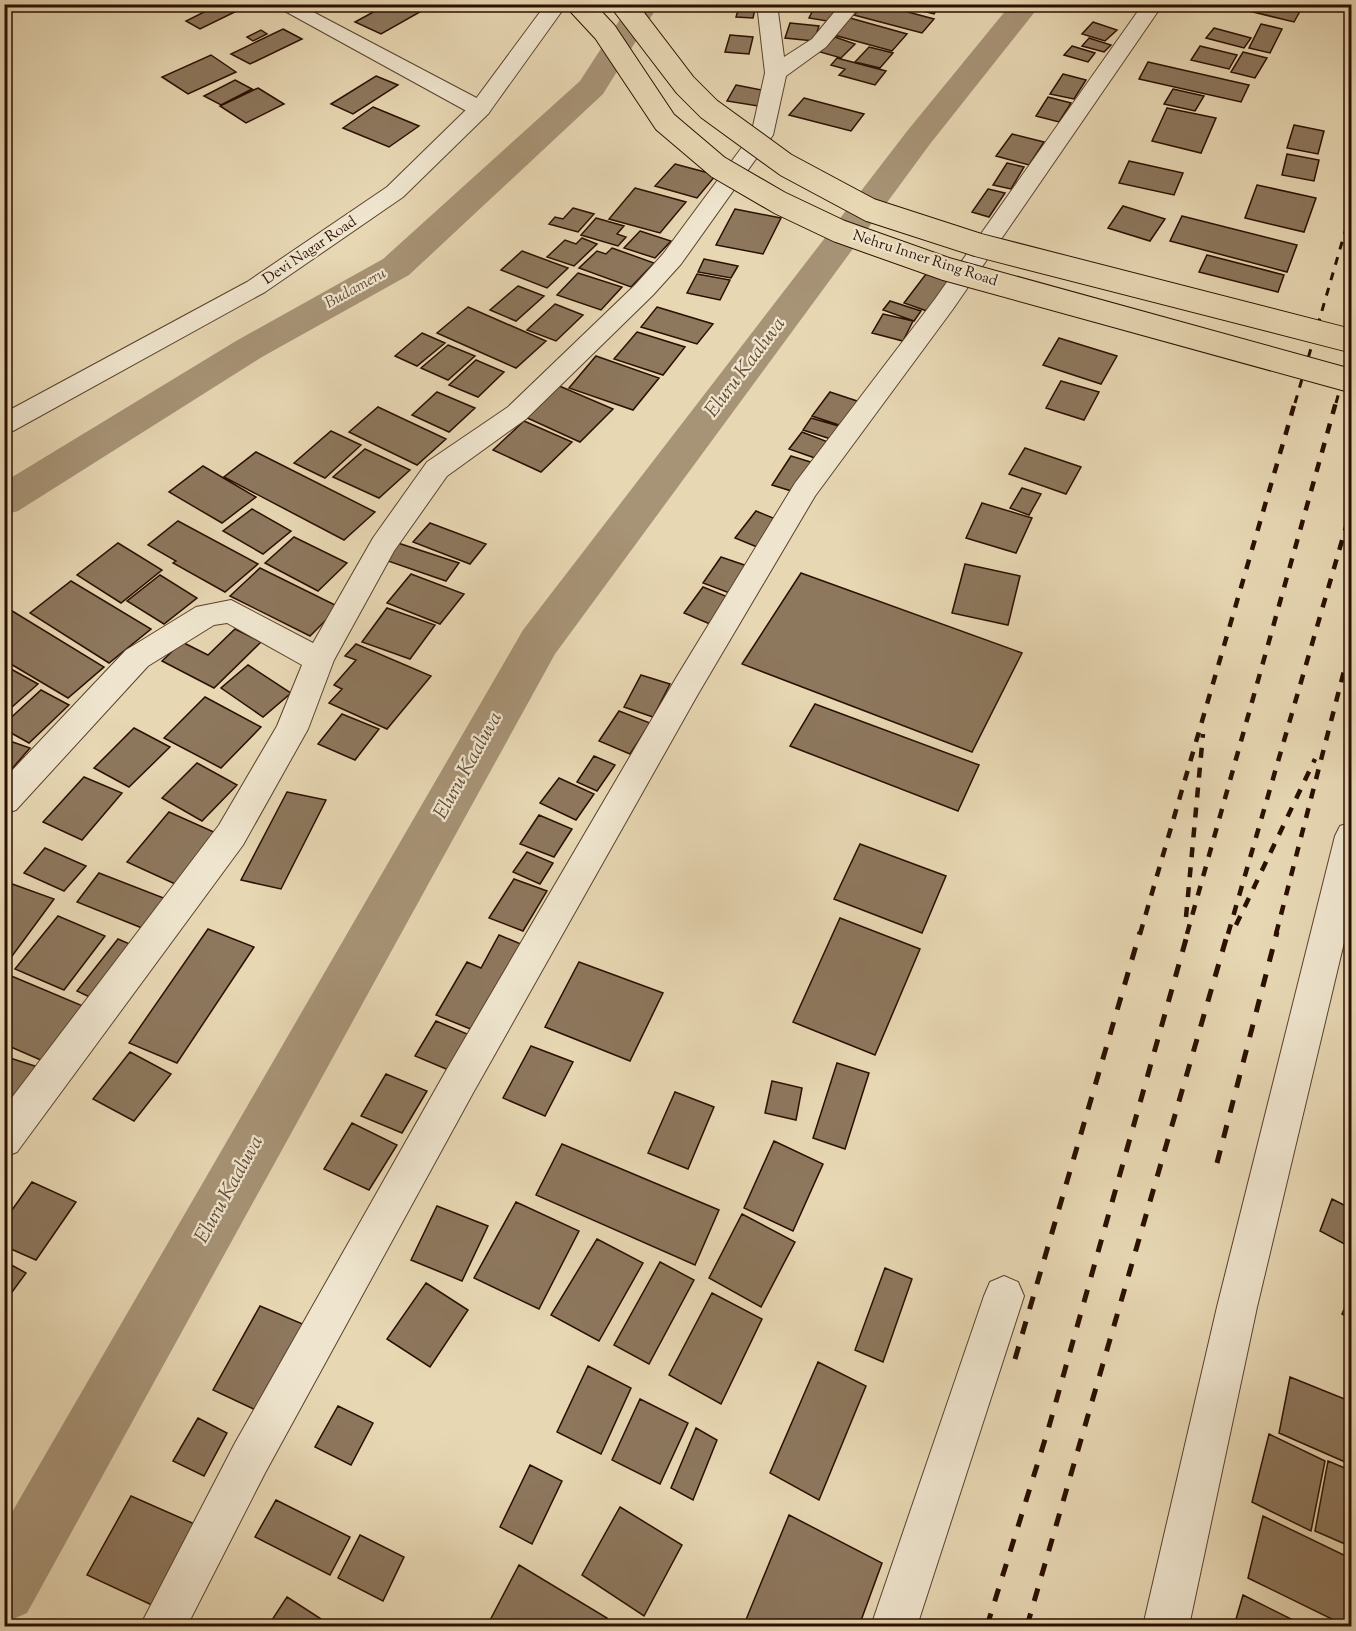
<svg xmlns="http://www.w3.org/2000/svg" width="1356" height="1631" font-family="'Sorts Mill Goudy',serif">
<style>
.lines{fill:none;stroke-linecap:round;stroke-linejoin:round}
.canal{fill:#a79376;fill-rule:evenodd}
.building{fill:#8d775d;stroke:#2b0f00;stroke-width:1.5}
.minor-casing{stroke:#5a412d;stroke-width:2}
.tertiary-casing{stroke:#5a412d;stroke-width:2}
.minor{fill:#efe5ce;fill-rule:evenodd}
.tertiary{fill:#efe5ce;fill-rule:evenodd}
.rail-far2{stroke:#2b0f00;stroke-width:3;stroke-dasharray:8 8;stroke-linecap:butt}
.rail-far1{stroke:#2b0f00;stroke-width:4.5;stroke-dasharray:10 10;stroke-linecap:butt}
.rail{stroke:#2b0f00;stroke-width:5;stroke-dasharray:13 13;stroke-linecap:butt}
.primary-bridge-casing{stroke:#2b0f00;stroke-width:25;stroke-linecap:butt}
.primary-bridge{stroke:#e7d7b3;stroke-width:23}
.labels{text-anchor:middle;dominant-baseline:central;stroke-width:4.5;stroke-linejoin:round;paint-order:stroke}
.far-street-label{font-size:15px;fill:#2b0f00;stroke:#efe5ce}
.far-water-label{font-size:16px;font-style:italic;fill:#634a35;stroke:#efe5ce}
.water-label{font-size:20px;font-style:italic;fill:#634a35;stroke:#efe5ce}
</style>
<rect width="100%" height="100%" fill="#e7d7b3"/>
<filter id="stains"><feTurbulence type="fractalNoise" baseFrequency=".00333" numOctaves="4"/><feColorMatrix values="0 0 0 0 .2 0 0 0 0 .09 0 0 0 0 .02 0 0 0 .5 -.17"/></filter>
<radialGradient id="worn" r=".72"><stop offset=".6" stop-color="#630" stop-opacity="0"/><stop offset="1" stop-color="#630" stop-opacity=".3"/></radialGradient>
<g class="lines">
<path class="canal" d="M630,4H659L603,94L409,275L262,357L18,511L4,515V482L236,341L383,259L580,81Z
M1011,4H1041L930,144L555,654L27,1613L4,1623V1526L523,630L908,130Z"/>
</g>
<path class="building" d="M220,4L249,5L200,29L186,21Z
M388,4H434L381,34L355,22Z
M816,4H842L833,22L809,18Z
M864,4H878L934,19L922,33L854,15Z
M896,4H941L934,14Z
M1244,4H1304L1294,22L1241,9Z
M739,7L755,9L753,18L736,17Z
M850,18L907,34L892,51L834,35Z
M1093,22L1117,30L1105,41L1082,34Z
M790,23L819,26L814,41L785,38Z
M1261,24L1282,29L1270,53L1249,48Z
M1214,28L1251,38L1244,48L1206,38Z
M283,29L302,39L250,64L231,54Z
M261,30L267,34L253,41L247,37Z
M730,35L753,37L749,54L725,52Z
M835,37L855,44L841,58L820,52Z
M1089,38L1111,45L1104,52L1082,46Z
M1072,46L1095,53L1088,62L1064,55Z
M1200,46L1237,55L1229,69L1191,60Z
M869,47L893,53L880,68L855,62Z
M1243,52L1267,58L1255,78L1231,72Z
M211,55L236,72L188,94L162,77Z
M837,58L886,71L875,85L839,75L845,69L831,65Z
M1148,62L1249,85L1241,102L1139,79Z
M1063,74L1086,80L1074,99L1050,94Z
M376,76L398,85L353,114L331,104Z
M235,80L252,89L221,105L204,96Z
M736,85L767,91L758,106L727,101Z
M258,88L284,104L246,123L220,106Z
M1173,89L1204,96L1195,111L1164,104Z
M1048,97L1071,103L1059,122L1036,116Z
M804,98L864,114L851,131L789,115Z
M373,107L419,126L389,147L343,128Z
M1167,108L1216,118L1201,153L1152,141Z
M1294,125L1324,131L1318,154L1287,148Z
M1012,134L1044,142L1029,165L996,156Z
M1287,154L1319,160L1314,181L1282,175Z
M1129,161L1183,173L1174,195L1119,183Z
M1007,163L1024,167L1011,189L993,185Z
M675,164L716,175L697,198L655,186Z
M1257,185L1316,198L1304,232L1245,218Z
M635,188L686,202L660,233L609,219Z
M988,189L1005,193L989,217L972,212Z
M1123,206L1165,219L1150,241L1108,228Z
M573,208L594,214L578,232L549,224L555,217L563,219Z
M735,209L781,218L763,254L716,245Z
M1182,216L1297,245L1287,272L1170,241Z
M596,218L624,226L617,234L626,237L618,246L581,235Z
M640,231L671,241L655,258L624,248Z
M582,238L597,244L574,266L547,257L565,240L576,244Z
M612,248L654,263L631,287L579,268L597,251L606,254Z
M522,251L568,268L547,288L501,270Z
M1207,255L1284,275L1278,292L1199,272Z
M704,259L738,266L731,278L698,272Z
M578,273L622,287L601,310L557,295Z
M697,274L730,280L720,300L687,293Z
M926,274L949,281L927,311L904,303Z
M518,286L544,296L516,321L490,310Z
M890,301L921,311L914,321L883,310Z
M555,304L583,315L556,341L527,330Z
M468,307L546,341L516,368L437,333Z
M657,307L713,324L697,344L641,327Z
M883,314L913,321L903,341L872,333Z
M637,332L685,347L663,375L614,359Z
M422,333L445,343L417,366L395,356Z
M1059,338L1117,356L1101,384L1043,365Z
M448,345L475,356L448,380L421,368Z
M596,356L659,378L633,410L569,388Z
M476,360L504,372L478,397L449,385Z
M1061,381L1099,392L1084,420L1046,408Z
M557,385L613,409L580,442L523,416Z
M437,392L475,408L449,432L412,415Z
M830,392L860,402L842,426L812,416Z
M378,407L446,439L417,465L349,432Z
M811,418L842,427L834,440L803,430Z
M524,421L572,442L541,472L493,450Z
M331,431L361,445L325,478L294,463Z
M802,432L828,442L815,458L789,449Z
M1025,448L1081,467L1066,494L1009,474Z
M365,449L410,470L379,498L333,477Z
M256,452L375,512L344,540L224,477Z
M791,456L817,464L798,493L772,485Z
M203,466L256,497L222,523L169,492Z
M1022,488L1041,494L1029,515L1010,508Z
M982,503L1032,518L1016,553L966,538Z
M252,509L291,531L263,554L223,531Z
M756,511L783,522L762,549L735,538Z
M178,521L258,564L225,592L173,563L176,561L148,545Z
M430,523L486,544L470,564L413,542Z
M294,537L347,563L318,591L265,563Z
M118,543L162,570L121,603L77,575Z
M398,543L459,563L446,581L385,560Z
M721,557L753,568L735,595L703,583Z
M965,564L1020,576L1008,625L952,613Z
M260,568L339,607L310,636L230,596Z
M801,573L1022,653L972,752L742,664Z
M411,574L464,594L440,624L387,603Z
M160,575L197,598L164,624L127,601Z
M71,581L151,629L109,663L30,613Z
M703,587L728,597L710,624L684,613Z
M4,606L104,667L68,698L4,660Z
M387,608L435,625L410,659L362,642Z
M235,629L261,642L214,688L162,661L182,642L208,655Z
M356,644L431,676L387,729L329,703L342,689L334,685L356,660L345,656Z
M248,665L291,693L263,717L221,688Z
M11,669L38,684L4,714V676Z
M641,675L670,684L653,717L624,707Z
M41,690L69,705L29,743L4,729V724Z
M205,697L261,727L221,768L164,738Z
M815,704L979,765L958,811L790,746Z
M619,711L650,723L630,754L599,741Z
M342,714L379,729L355,760L318,744Z
M134,728L170,747L129,787L94,768Z
M4,739L30,748L4,778Z
M594,756L615,765L597,791L577,782Z
M197,763L237,785L202,821L162,798Z
M84,777L122,793L82,840L43,822Z
M559,778L594,794L576,820L540,803Z
M287,792L326,800L281,889L241,880Z
M169,812L225,837L184,888L127,862Z
M539,815L572,829L554,857L520,844Z
M860,844L946,876L922,933L834,899Z
M45,848L86,866L64,891L24,873Z
M527,852L553,863L540,884L513,872Z
M99,873L174,902L152,932L77,902Z
M514,879L547,891L523,931L489,918Z
M4,881L54,899L4,967Z
M58,916L105,936L64,990L15,969Z
M840,918L920,949L875,1055L793,1022Z
M208,929L254,947L177,1063L129,1043Z
M499,935L521,944L473,1030L436,1015L467,962L481,968Z
M118,939L139,948L98,1001L77,991Z
M579,962L663,993L630,1061L545,1027Z
M9,975L90,1009L50,1064L4,1044V981Z
M436,1021L472,1036L451,1071L415,1056Z
M531,1046L573,1062L545,1116L503,1098Z
M130,1052L171,1074L134,1121L93,1099Z
M10,1058L47,1070L4,1130V1066Z
M837,1063L869,1073L845,1149L813,1138Z
M386,1074L427,1091L402,1133L361,1116Z
M772,1081L802,1088L796,1120L765,1113Z
M675,1092L714,1107L688,1169L648,1153Z
M352,1123L397,1145L369,1190L324,1169Z
M774,1141L823,1164L793,1231L744,1208Z
M562,1144L719,1210L695,1265L536,1195Z
M32,1182L76,1202L36,1260L4,1246V1221Z
M1332,1199L1352,1209V1248L1320,1231Z
M516,1202L579,1231L539,1309L474,1278Z
M437,1206L488,1226L462,1281L411,1260Z
M742,1214L795,1242L761,1307L709,1278Z
M597,1239L643,1263L599,1341L551,1315Z
M4,1261L26,1273L4,1303Z
M660,1262L694,1280L649,1364L614,1345Z
M885,1268L912,1279L883,1362L855,1350Z
M426,1283L468,1310L430,1367L387,1339Z
M1352,1292V1320L1342,1314Z
M712,1293L762,1319L721,1404L669,1375Z
M260,1306L305,1325L258,1411L213,1390Z
M818,1362L866,1386L819,1500L770,1473Z
M588,1366L631,1388L601,1454L557,1432Z
M1290,1377L1352,1402V1465L1279,1433Z
M640,1399L688,1423L660,1484L612,1460Z
M338,1406L373,1423L351,1465L315,1447Z
M198,1418L227,1433L204,1476L173,1461Z
M696,1428L717,1440L693,1500L671,1488Z
M1269,1434L1325,1461L1311,1531L1252,1502Z
M1328,1461L1352,1471V1547L1315,1531Z
M530,1465L562,1481L532,1544L500,1527Z
M131,1496L197,1525L154,1606L87,1575Z
M276,1500L350,1537L330,1575L255,1537Z
M620,1507L682,1545L644,1616L582,1575Z
M789,1515L882,1563L859,1626H754L745,1622Z
M1263,1516L1352,1559V1626H1346L1248,1578Z
M360,1535L404,1557L383,1601L338,1578Z
M519,1565L607,1618L603,1626H487Z
M1243,1595L1305,1626H1234Z
M287,1597L332,1626H268Z"/>
<g class="lines">
<g class="minor-casing">
<path id="minor" d="M272,4H298L488,104L491,109L488,114H472Z
M757,4H777L784,57L812,39L841,4H862L826,47L786,76L773,135L681,264L653,295L526,419L447,476L394,551L334,660L308,729L243,845L17,1152L4,1157V1108L219,825L277,726L302,665L227,623L214,625L148,666L16,810L4,814V779L126,650L196,607L231,600L313,643L373,538L427,462L508,407L635,285L663,254L751,135L765,73Z
M1143,4H1163L953,309L815,496L698,694L473,1093L265,1473L187,1626H140L235,1443L447,1069L676,678L795,483L935,299Z
M1352,822V909L1257,1307L1189,1626H1143L1217,1307L1335,836L1340,826Z
M1004,1276L1018,1282L1024,1296L917,1626H871L984,1296L990,1282Z"/>
</g>
<g class="tertiary-casing">
<path id="tertiary" d="M546,4H567L488,114L403,197L265,292L13,431L4,434V413L247,282L387,187L472,104Z"/>
</g>
<use href="#minor" class="minor"/>
<use href="#tertiary" class="tertiary"/>
<path class="rail-far2" d="M1295,403L1352,208
M1336,403L1352,345"/>
<path class="rail-far1" d="M1186,917L1203,734
M1236,925L1315,759
M1140,934L1295,402
M1187,934L1336,402
M1228,934L1352,506
M1276,934L1352,640"/>
<path class="rail" d="M1217,1163L1277,932
M1015,1359L1140,932
M987,1626L1048,1430L1188,932
M1027,1626L1228,932"/>
<g class="primary-bridge-casing">
<path id="primary-bridge" d="M579,4L605,32L665,122L718,167L780,203L839,231L946,269L1352,381
M623,4L685,85L709,109L786,165L870,210L978,245L1352,341"/>
</g>
<use href="#primary-bridge" class="primary-bridge"/>
</g>
<g class="labels">
<g class="far-street-label">
<text transform="translate(310 251) rotate(-34)">Devi Nagar Road</text>
<text transform="translate(925 259) rotate(18)">Nehru Inner Ring Road</text>
</g>
<g class="far-water-label">
<text transform="translate(356 289) rotate(-29)">Budameru</text>
</g>
<g class="water-label">
<text transform="translate(746 368) rotate(-53)">Eluru Kaaluva</text>
<text transform="translate(469 766) rotate(-61)">Eluru Kaaluva</text>
<text transform="translate(230 1190) rotate(-61)">Eluru Kaaluva</text>
</g>
</g>
<rect width="1356" height="1631" fill="none" stroke="#e7d7b3" stroke-width="24"/>
<rect x="6" y="6" width="1344" height="1619" fill="none" stroke="#2b0f00" stroke-width="3"/>
<rect x="12" y="12" width="1332" height="1607" fill="none" stroke="#2b0f00" stroke-width="1.5"/>
<rect width="100%" height="100%" filter="url(#stains)"/>
<rect width="100%" height="100%" fill="url(#worn)"/>
</svg>
